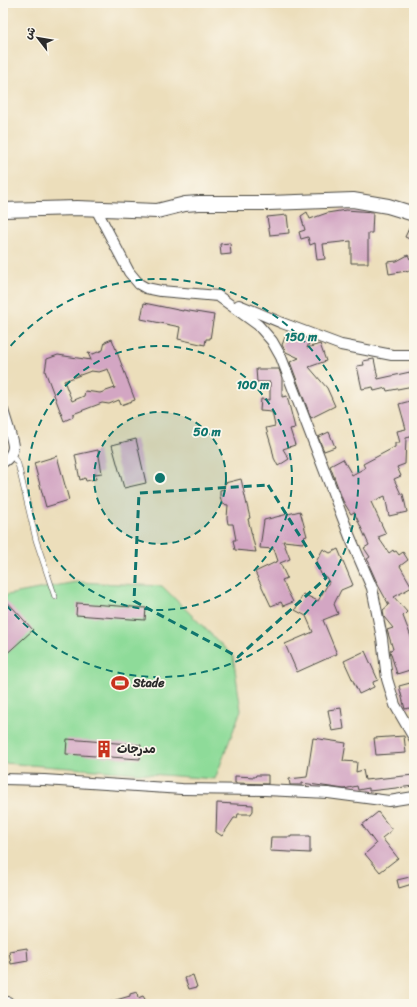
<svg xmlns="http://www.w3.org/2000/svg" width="417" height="1007" font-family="Sriracha,'Playpen Sans Arabic',sans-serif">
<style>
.green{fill:#8edb99;stroke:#5c8362}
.building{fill:#d3a6c3;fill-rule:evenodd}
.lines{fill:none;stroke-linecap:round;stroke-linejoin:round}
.lane-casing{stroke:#484641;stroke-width:6}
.street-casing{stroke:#484641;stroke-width:12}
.secondary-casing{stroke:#484641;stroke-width:16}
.lane{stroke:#fff;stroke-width:5}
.street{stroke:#fff;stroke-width:10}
.secondary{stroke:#fff;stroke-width:14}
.marked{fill:none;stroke:#0f766e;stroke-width:3;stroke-dasharray:8 5;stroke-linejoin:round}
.ring{fill:none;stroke:#0f766e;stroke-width:2;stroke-dasharray:7 5}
.labels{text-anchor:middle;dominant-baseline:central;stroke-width:3.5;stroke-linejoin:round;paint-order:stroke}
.poi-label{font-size:12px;font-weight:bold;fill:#2b2b2b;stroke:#fbf7ec;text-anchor:start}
.centre{fill:#0f766e;stroke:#fbf7ec;stroke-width:2}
.ring-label{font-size:12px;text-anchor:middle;font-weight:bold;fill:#0f766e;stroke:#fbf7ec;stroke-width:3.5;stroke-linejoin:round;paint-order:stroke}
</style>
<rect width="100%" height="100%" fill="#fbf7ec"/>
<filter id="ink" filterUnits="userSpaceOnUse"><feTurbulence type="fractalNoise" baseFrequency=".025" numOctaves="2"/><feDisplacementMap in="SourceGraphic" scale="8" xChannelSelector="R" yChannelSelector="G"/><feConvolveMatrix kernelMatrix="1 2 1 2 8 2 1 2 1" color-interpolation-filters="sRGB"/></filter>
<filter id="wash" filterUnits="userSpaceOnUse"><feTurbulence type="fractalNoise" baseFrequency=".012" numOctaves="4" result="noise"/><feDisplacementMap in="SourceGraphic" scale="16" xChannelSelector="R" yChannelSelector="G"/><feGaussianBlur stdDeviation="0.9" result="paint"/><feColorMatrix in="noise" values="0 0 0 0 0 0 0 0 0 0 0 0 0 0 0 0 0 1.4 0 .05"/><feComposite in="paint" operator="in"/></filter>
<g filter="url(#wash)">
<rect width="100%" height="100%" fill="#ecdebb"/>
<path class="green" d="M76,582L162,586L233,656L241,710L215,779L3,763V599L7,595Z"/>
<g id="blocks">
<path class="building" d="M346,210L373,212L372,233H368V263H351V241L323,244L325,259L317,260L315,243L310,245L308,237L301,239L299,232L305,230L301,216L307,212L310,219L327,213Z
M287,215L289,233L270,235L267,217Z
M412,222H414V241L405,237Z
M230,243L231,254L221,255L220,244Z
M408,255L410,259L414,256V268L407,272L406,271L389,274L387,262L397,261Z
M144,303L183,311V310L214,315L210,339H206L205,345L178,339L180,327L141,319Z
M287,332L310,340L307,348L320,344L326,361L309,367L327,388L335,406L311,418L290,362L299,358L286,352L282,345Z
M112,339L135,400L121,405L119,400L109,404L102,403L73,414V417L64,421L45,371L47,359L58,355L91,360L88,353L93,354L103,350L105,342ZM108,369L115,388L100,393L85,391L84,396L72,401L64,381L91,371L99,372Z
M374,359L378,379L410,372L413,386L387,391L386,388L374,391L373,387L362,389L357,366L364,365L363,361Z
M256,369H279L282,378V397L287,396L295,428L290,429L295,445L283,449L289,459L278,466L274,458L272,448L266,428L275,426L272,412L260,411L261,399L270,400V382H257Z
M414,400V436L406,438L405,464L397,467L401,476L394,479L401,494H403L407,512L389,516L385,496L371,502L386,534L378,537L389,553L393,550L394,552L396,551L399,555L403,552L408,560L400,566L412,587L394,597L407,612L403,616L413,642H414V661L411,662L413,669L397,674L390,651V650L393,649L387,630L393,628L384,617L383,610L389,605L378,585L369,565L370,564L367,559L370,557L364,548L369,545L354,512L351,514L343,501L330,466L343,459L352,475L365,468L363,464L395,447V443H400L397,431L406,429L399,404Z
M329,432L335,447L324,451L318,437Z
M136,439L146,483L124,488L112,445Z
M98,450L102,473L95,474L96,479L86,481L85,478L80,480L75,455Z
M57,456L69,500L46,507L34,463Z
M241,479L250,518L248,519L256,552L235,550L233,540H236L233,524H228L227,518L228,505L222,504L220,496V490L224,489L225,483Z
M300,511L307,536L304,537L303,543L283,541L290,559L280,563L287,578L282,580L293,602L283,606L281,602L271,606L255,572L278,561L274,549L260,548L264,520Z
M323,549L330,553L338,549L353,585L341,590L334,604L338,614L323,620L337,654L297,672L285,644L313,632L306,616L295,610L303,594L318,601L329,582L326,577L321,574L316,562Z
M3,597L33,630L3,657Z
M77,603L146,608L145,620L76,615Z
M365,651L378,680L373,682L374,687L359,694L344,661Z
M414,682V707L405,709L399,686Z
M341,708L344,729L332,731L328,710Z
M404,736L406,753L376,755L374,738Z
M313,738L346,743L343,761L357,762L356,772L363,770L365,780L414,775V786L369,791V788L358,790L357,786L344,789L302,783V785H290L289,779L307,777Z
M67,739L141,745L140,759L66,754Z
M256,775H268V784L235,783V776L255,777Z
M217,803L253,805V811L251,814H238L237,818H234L222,836L216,832Z
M378,812L392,830L382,838L398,858L380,872L365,854L376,844L362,825Z
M291,836H310V853L270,851L271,837H291Z
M410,877L412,884L399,888L397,880Z
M27,948L28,961L11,964L9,951Z
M193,975L197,987L189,989L185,978Z
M137,992L138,998L143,996L148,1004H109V1002L130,996V994Z"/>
</g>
</g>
<g filter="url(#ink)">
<use href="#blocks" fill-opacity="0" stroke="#484641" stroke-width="1"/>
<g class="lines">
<g class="lane-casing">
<path id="lane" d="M11,454L18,464L36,540L55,597"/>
</g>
<g class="street-casing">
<path id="street" d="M96,209L129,272L139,284L146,288L161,291L218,296L258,325L272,341L281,357L350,537L372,588L382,638L387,679L395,705L414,738
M239,305L282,323L341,345L392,355H414
M3,410C5,418 13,440 13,447C13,452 8,460 3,462
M3,779L44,780L182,789L265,790L328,793L389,801L414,797
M3,1003L8,1002"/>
</g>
<g class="secondary-casing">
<path id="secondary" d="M3,210L77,208L157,211L185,204L199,203H269L353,200L388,206L414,214"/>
</g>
<use href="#lane" class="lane"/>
<use href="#street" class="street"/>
<use href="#secondary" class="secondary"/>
</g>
</g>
<path class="marked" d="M268,485L326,578L238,657L134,601L139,493Z"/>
<circle cx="160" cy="478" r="66" fill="#0f766e" fill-opacity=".12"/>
<g class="ring">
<circle cx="160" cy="478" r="66"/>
<circle cx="160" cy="478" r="132"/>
<path d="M3 355A199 199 0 1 1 3 601"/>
</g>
<defs>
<g id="stadium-bare" transform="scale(1.38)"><path d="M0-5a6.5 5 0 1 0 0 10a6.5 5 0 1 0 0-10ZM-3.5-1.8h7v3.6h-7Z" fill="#c8321e" stroke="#fbf7ec" stroke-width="2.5" paint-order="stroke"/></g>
<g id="building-bare" transform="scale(1.38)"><path d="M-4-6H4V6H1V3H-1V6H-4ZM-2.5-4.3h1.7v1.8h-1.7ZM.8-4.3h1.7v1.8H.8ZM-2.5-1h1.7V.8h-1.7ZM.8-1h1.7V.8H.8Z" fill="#c8321e" stroke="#fbf7ec" stroke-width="2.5" paint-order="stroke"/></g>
</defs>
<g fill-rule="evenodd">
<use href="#stadium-bare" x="120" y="683"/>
<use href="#building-bare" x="104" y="749"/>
</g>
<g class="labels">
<g class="poi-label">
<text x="133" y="683">Stade</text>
<text x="117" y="749">مدرجات</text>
</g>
</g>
<circle cx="160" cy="478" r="6" class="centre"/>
<g class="ring-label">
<text x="301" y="341">150 m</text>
<text x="253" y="389">100 m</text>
<text x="207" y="436">50 m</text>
</g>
<rect width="417" height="1007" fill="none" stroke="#fbf7ec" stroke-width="16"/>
<g transform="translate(38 38) rotate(301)" stroke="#fbf7ec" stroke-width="3" paint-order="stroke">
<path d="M0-3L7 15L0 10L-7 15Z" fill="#2b2b2b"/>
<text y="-6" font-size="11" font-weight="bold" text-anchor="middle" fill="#2b2b2b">ش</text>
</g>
</svg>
